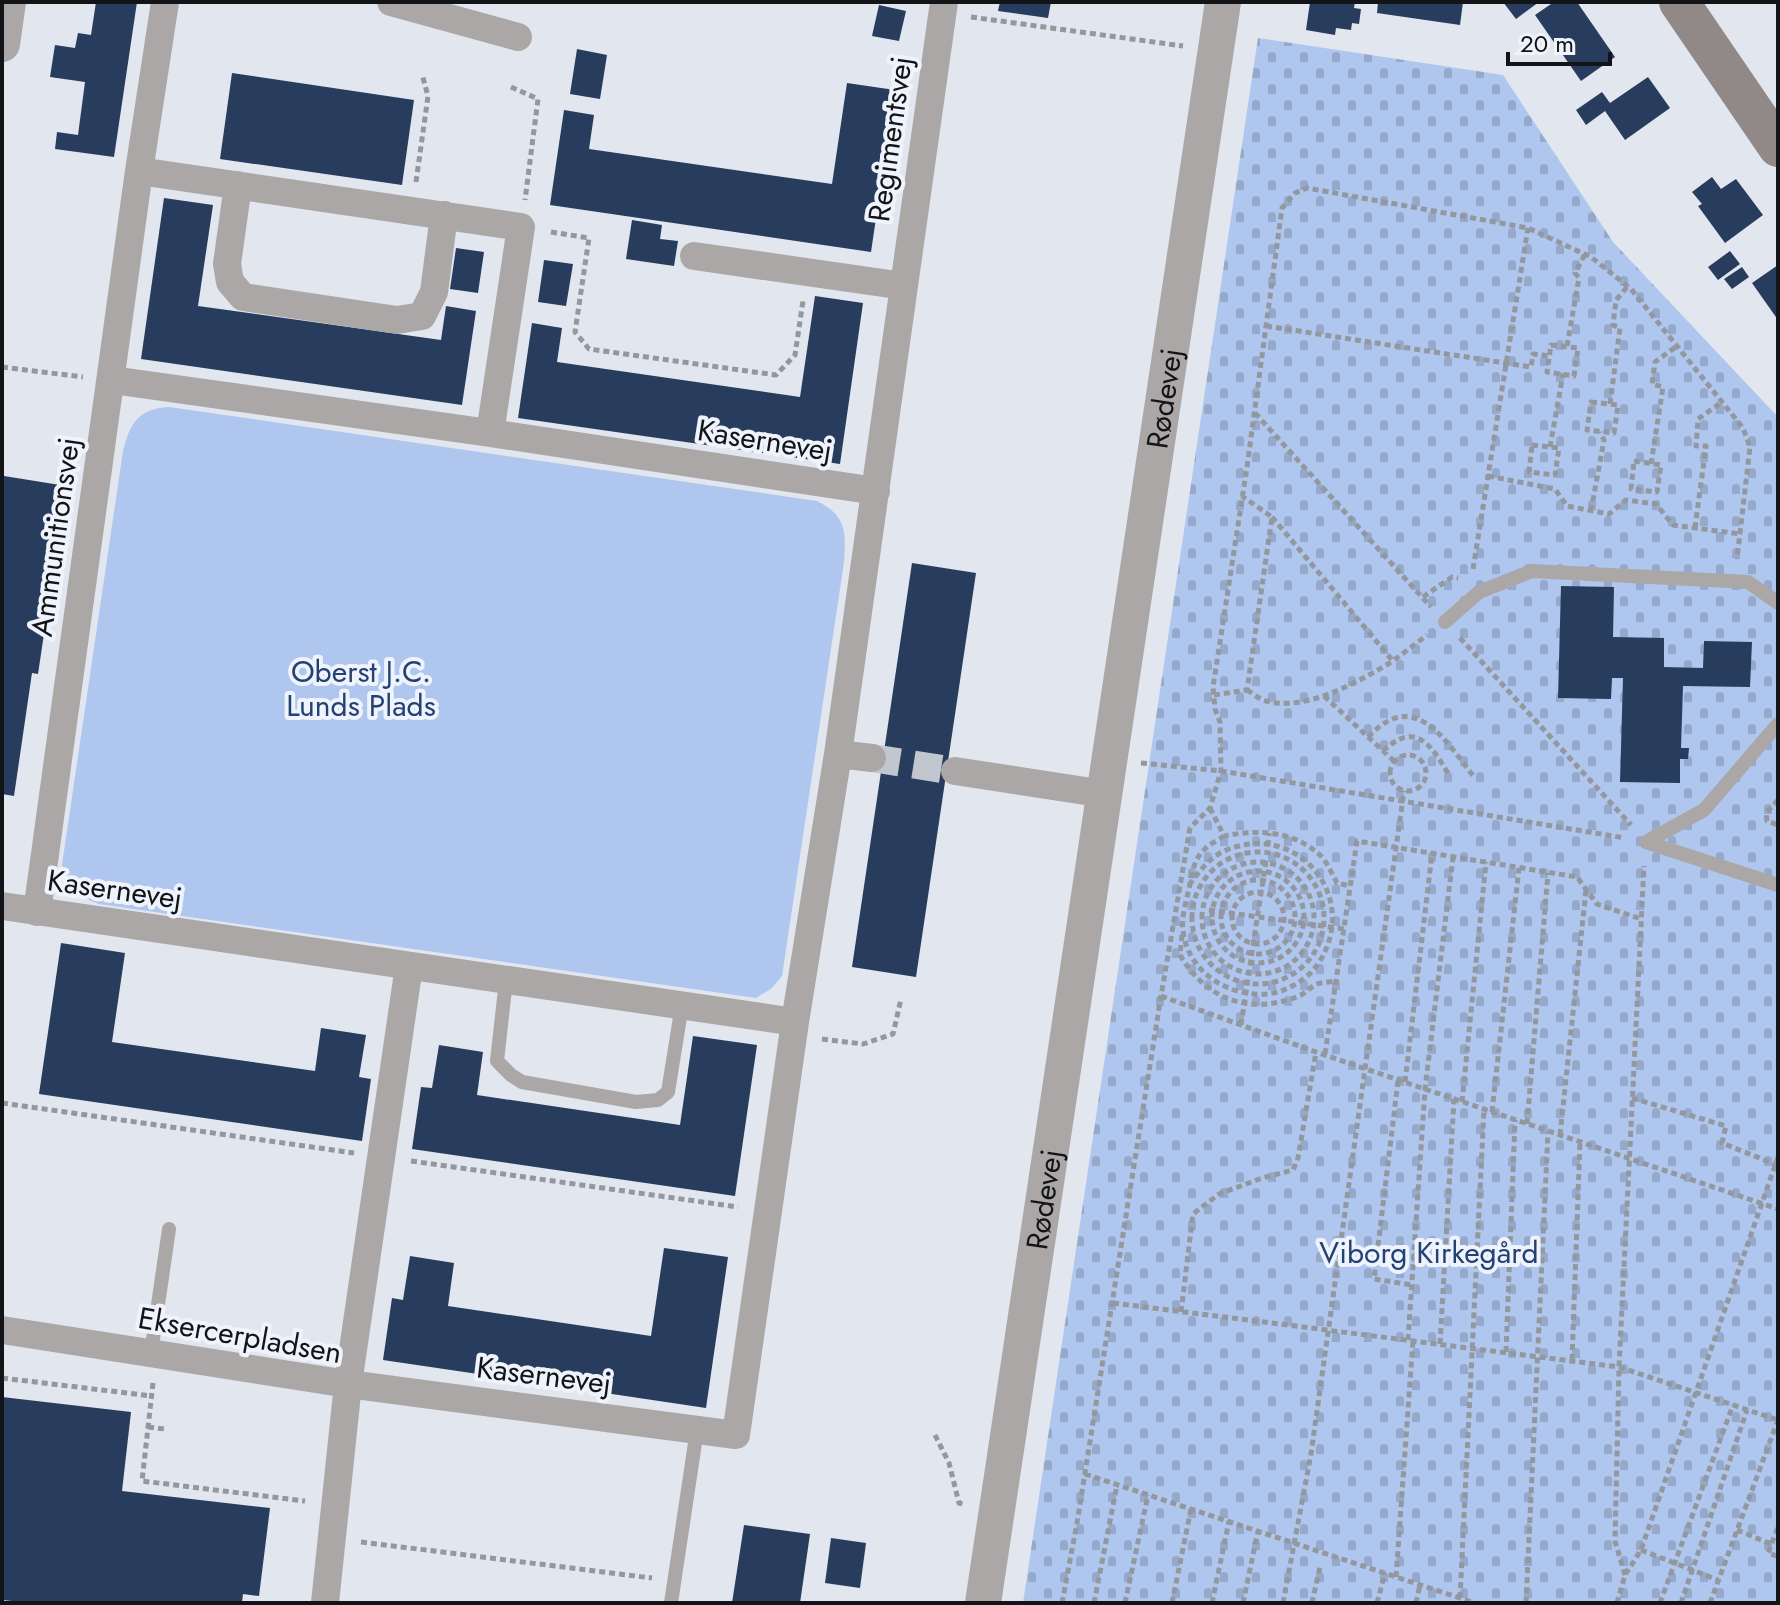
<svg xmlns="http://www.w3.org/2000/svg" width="1780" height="1605" font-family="Jost,sans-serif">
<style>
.cemetery{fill:url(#cemetery-stones)}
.park{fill:#afc6ee}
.building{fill:#283c5e}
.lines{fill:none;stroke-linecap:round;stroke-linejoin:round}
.minor-tunnel{stroke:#c2c6cf;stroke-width:28;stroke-dasharray:28 14;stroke-linecap:butt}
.path{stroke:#93979e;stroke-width:5;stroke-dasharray:6 4;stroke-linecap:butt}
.service{stroke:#aca7a7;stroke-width:14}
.minor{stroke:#aca7a7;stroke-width:28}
.tertiary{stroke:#aca7a7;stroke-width:36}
.secondary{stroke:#908988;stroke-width:40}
.labels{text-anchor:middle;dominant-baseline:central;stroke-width:8;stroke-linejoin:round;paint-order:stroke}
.street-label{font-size:30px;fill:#121417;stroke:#eef3fc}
.park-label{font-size:30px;fill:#244175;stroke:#eef3fc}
</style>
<defs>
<pattern id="cemetery-stones" width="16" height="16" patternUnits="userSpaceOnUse" patternTransform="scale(2)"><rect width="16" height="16" fill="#afc6ee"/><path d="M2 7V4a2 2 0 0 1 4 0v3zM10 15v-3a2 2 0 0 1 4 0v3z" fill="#96a9cb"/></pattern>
</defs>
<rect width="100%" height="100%" fill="#e1e6ef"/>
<path class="cemetery" d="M1258,38L1503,75L1613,242L1778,417V1603H1023Z"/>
<path class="park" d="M169,407L817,501C846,516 846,530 844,562L782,976L772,988L756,998L99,904L82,897L69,885L62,865L123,451C130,423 138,409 169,407Z"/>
<path class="building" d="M96,2H137L114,157L55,149L57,132L78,135L85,82L50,77L55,45L75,48L78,33L91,35Z
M1000,2H1051L1048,18L998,11Z
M1310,2H1355L1354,8L1361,9L1359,24L1352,23L1351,30L1336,28L1335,35L1306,30Z
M1378,2H1463L1460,25L1377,13Z
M1503,2H1539L1516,19Z
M1554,2H1577L1615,57L1581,81L1535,15Z
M879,5L906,11L899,41L872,36Z
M577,49L607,55L600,99L570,94Z
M232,73L414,100L402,185L220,159Z
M1648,77L1670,108L1625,140L1605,111L1586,125L1576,110L1602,92L1610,103Z
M847,83L895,90L871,252L550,205L564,110L594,115L589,149L832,184Z
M1712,177L1721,189L1736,179L1763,215L1725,243L1698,206L1702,204L1692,192Z
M164,198L213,205L198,306L441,340L446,306L476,311L462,405L141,359Z
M632,220L662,225L660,239L678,241L674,266L626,259Z
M456,248L484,252L478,293L450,289Z
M1730,251L1740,264L1718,280L1708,267Z
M544,260L573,264L566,306L538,302Z
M1778,265V320L1752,283Z
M1742,267L1749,277L1732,289L1724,279Z
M815,296L863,303L840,464L518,418L532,323L562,328L557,362L800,397Z
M4,476L60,485L42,607H48L38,674L32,673L14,796L2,794Z
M912,563L976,573L916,977L852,967Z
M1561,586L1614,587L1613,637L1664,638V667L1703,668L1704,641L1752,642L1750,687L1683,686L1681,748H1689L1688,759H1680V783L1620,782L1623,678H1612L1611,699L1558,698Z
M61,943L125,953L112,1042L315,1071L321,1028L366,1035L359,1077L371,1079L362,1141L39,1094Z
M693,1036L757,1045L735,1196L412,1149L421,1087L432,1088L439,1045L483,1052L477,1095L680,1125Z
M664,1248L728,1257L706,1408L383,1360L392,1298L403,1300L410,1256L454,1263L448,1306L651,1336Z
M2,1397L131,1412L122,1491L270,1508L259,1596L243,1594L242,1603H32L2,1600Z
M744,1525L810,1534L800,1603H732Z
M831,1538L866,1543L860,1588L825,1583Z"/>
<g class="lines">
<path class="minor-tunnel" d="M872,758L955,771"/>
<path class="path" d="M971,17L1183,46
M511,87L538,99L525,200
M416,182L428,96L422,74
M551,232L589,238L575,332L589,349L776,375L795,355L803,301
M1266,326L1531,367L1533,354L1549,356
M1551,345L1578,348L1574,376L1547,372Z
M1567,346L1579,278L1575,273L1585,254
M2,367L83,377
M1591,402L1618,405L1614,433L1587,430Z
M1610,404L1620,328L1613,325L1616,300L1628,286
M1255,413L1431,607
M1532,445L1559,448L1555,475L1529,472Z
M1550,447L1563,374
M1634,461L1661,465L1657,492L1631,489Z
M1651,464L1663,387L1652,384L1655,362L1677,346
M1488,476L1555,489L1567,506L1609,514L1626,500L1656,504L1673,525L1740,534
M1591,511L1604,440L1600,432
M1272,517L1393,661L1427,635
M1695,528L1706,446H1696L1698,419L1722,402
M1473,569L1528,228
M1423,597L1452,577L1458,578
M1460,638L1631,825
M1247,690C1252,693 1258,698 1263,700C1303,714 1360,681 1393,661
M1214,695L1247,690L1272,517L1242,496
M1324,696L1394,761
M1368,737C1415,687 1445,740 1474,777
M1383,751C1416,720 1431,745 1449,775
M1390 773a18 18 0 1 1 36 0a18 18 0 1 1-36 0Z
M1141,763L1221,771L1625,838
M1778,800L1766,813L1767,821L1778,825
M1210,808L1224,836C1258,829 1294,831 1320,855C1327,862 1332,874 1337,883L1350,886
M1268,846L1269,833
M1192 918a66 66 0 1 1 132 0a66 66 0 1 1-132 0Z
M1202 918a56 56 0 1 1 112 0a56 56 0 1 1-112 0Z
M1212 917a46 46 0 1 1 92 0a46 46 0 1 1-92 0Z
M1221 917a37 37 0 1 1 74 0a37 37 0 1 1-74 0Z
M1189,885C1199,872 1209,858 1224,851C1298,819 1362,898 1318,964C1307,980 1286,992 1267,994C1228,997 1188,972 1183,931C1181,918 1186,902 1189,889C1192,875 1193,860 1204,850C1209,844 1218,840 1224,836
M1232 918a26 26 0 1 1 52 0a26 26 0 1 1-52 0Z
M1209,910L1344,929
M1182,935L1180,955C1206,999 1248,1015 1297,997C1305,994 1310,987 1317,984C1322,982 1331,982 1336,981
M1161,996L1316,1052L1778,1209
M1241,1025L1266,860
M822,1039L863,1044L893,1034L901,999
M1325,1054L1357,841L1577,877L1597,904L1641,919
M1398,1081L1374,1279L1412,1285
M1405,1082L1432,854
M1632,1098L1726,1126L1722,1143L1777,1165
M1462,1102L1486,862
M2,1103L354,1153
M1492,1112L1519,868
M1527,1124L1548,873
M1560,1135L1586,890
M411,1161L738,1207
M1113,1303L1619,1367L1778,1420
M1181,1312L1193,1214L1219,1194L1262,1178L1293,1170L1298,1158L1316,1052
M1408,1340L1425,1089L1453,857
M1440,1344L1454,1099
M1506,1352L1515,1120
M1572,1360L1580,1142
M2,1378L152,1396
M153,1383L142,1481L305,1501
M148,1427L165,1429
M935,1435L949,1463L959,1503L966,1505
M1085,1474L1475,1603
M1737,1530L1771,1544
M361,1542L652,1578
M1641,1550L1718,1580
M1777,1556L1768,1553L1778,1527
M1625,1575L1615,1541L1619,1367L1644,866
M1396,1577L1413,1340
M1460,1598L1484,1109
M1062,1603L1077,1523L1161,996L1190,828L1210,808L1221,771L1220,722L1215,709L1213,687L1247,467L1282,208L1295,193L1307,188L1528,228L1591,257L1631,289L1743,428L1750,447L1737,559
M1094,1603L1117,1485
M1125,1603L1148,1495
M1172,1603L1191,1509
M1212,1603L1229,1521
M1243,1603L1258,1531
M1283,1603L1311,1454L1404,791
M1312,1603L1320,1567
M1377,1603L1385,1573
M1416,1603L1420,1585
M1526,1603L1548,1132
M1617,1603L1625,1575L1641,1550L1778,1157
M1660,1603L1733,1405
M1681,1603L1747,1410
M1710,1603L1778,1420"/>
<path class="service" d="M1445,622L1479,592L1532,571L1748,582L1778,603
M1646,842L1704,810L1778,724
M1646,842L1778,885
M506,980L497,1061L511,1075L522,1082L636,1102L658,1100L668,1092L682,1005
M151,1353L169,1229
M671,1603L697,1430"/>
<path class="minor" d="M391,2L518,37
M139,171L521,227L490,433
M238,185L227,264L230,282L243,297L397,320L422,316L434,292L444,215
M694,256L904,286
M112,380L490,433L876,491
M838,754L872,758
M955,771L1105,794
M2,906L795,1022
M37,912L139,171L165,2
M409,966L348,1384L736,1435L795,1022L838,754L944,2
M2,1330L348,1384L325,1603"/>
<g class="tertiary">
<path d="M2,44L8,2"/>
<path id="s1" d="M983,1603L1223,2"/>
</g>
<path class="secondary" d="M1679,2L1778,147"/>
</g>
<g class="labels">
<g class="street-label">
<text transform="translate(890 139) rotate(-82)">Regimentsvej</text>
<text stroke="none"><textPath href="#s1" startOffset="1218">Rødevej</textPath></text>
<text transform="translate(765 440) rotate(9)">Kasernevej</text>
<text transform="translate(55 537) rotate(-82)">Ammunitionsvej</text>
<text transform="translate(115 889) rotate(8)">Kasernevej</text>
<text stroke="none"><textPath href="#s1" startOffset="408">Rødevej</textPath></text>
<text transform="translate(240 1335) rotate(10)">Eksercerpladsen</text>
<text transform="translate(544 1375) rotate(7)">Kasernevej</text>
</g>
<g class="park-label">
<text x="361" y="671">Oberst J.C.<tspan x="361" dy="34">Lunds Plads</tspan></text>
<text x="1429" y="1252">Viborg Kirkegård</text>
</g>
</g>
<rect width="1780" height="1605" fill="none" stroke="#121417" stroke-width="8"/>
<path d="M1508 52v12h102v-12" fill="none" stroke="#121417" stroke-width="4"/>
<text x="1520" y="52" font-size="24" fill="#121417" stroke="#eef3fc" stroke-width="6" paint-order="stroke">20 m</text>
</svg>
